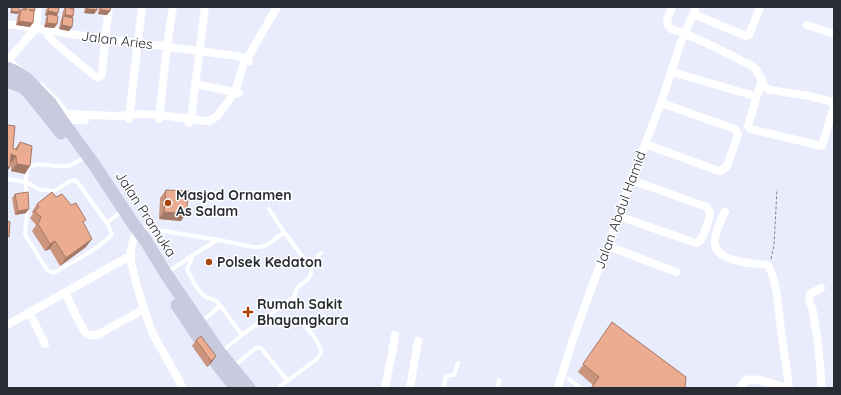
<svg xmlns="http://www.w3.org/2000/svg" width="841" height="395" font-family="Quicksand,sans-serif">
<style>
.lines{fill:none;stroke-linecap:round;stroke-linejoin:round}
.path{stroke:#80828d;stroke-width:1;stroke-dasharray:3 2;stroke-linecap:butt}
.lane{stroke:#fff;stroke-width:4}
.street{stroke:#fff;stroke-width:8}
.primary{stroke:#c7cbdd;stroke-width:13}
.wall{fill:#ca947d}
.shaded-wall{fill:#a47866}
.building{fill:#ebac91;stroke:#a47866}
.poi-dot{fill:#aa4611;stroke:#fff;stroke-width:1.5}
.labels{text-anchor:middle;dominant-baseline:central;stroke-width:3;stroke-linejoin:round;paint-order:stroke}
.street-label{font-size:14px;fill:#2a2c33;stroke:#fff}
.poi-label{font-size:14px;font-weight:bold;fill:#2a2c33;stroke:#fff;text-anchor:start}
</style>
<rect width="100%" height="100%" fill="#e8ecfc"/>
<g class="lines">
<path class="path" d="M771,259L774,245L777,189"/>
<path class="lane" d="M9,59L21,69
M41,84L58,101L69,114
M7,179L26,182L41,190L54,191L70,181L75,180L78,183L107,223L118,214
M27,196C26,187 24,175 29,167C40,161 56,168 68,166C74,164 80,160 85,157
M28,205L25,233L26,236L47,270L53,273L59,270C74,261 102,247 112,234L107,223
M269,209L284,232L311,268
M140,231L145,228L219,240L253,247H260L267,245L284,232
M218,240L206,247L193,255L187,270C192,278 196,289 203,295C209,300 214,297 220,305
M168,272L193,255
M201,321L210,315L220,305L242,335
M221,352L242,335L294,297L297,288L309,278L311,273L312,263L314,260L321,253
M234,366L256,348H261L288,381
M569,379L581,388
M278,388L317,359C318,358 320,354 321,353C322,345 310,332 305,326
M443,388L446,376L454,375L458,363
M498,388L499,380"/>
<path class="street" d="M672,7C670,13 664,21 669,27C672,31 681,31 686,34C705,42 725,52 744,62C749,64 756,68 758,73C763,80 761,86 770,90L809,96L834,102
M693,14L746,36L749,35L760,7
M7,24L36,28L70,34L238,56L249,61
M807,25L834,34
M46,30L49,37L56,44L96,77H99L102,75L105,38L109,7
M7,65L9,59L36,28L38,7
M672,72L751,95
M762,79L748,126L750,129L822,146L834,106
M195,84L239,93
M59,117L69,114L116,116L140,114L160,115L206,121H209L216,117L225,106L235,92L245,59L250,54L277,7
M129,119L142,7
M159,119L167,46L173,7
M63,122L71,120H85
M189,123L191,119L205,7
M645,144L716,170L721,171L727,166L738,135L735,129L661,103
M725,212C721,219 713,237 715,245C719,263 754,263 768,265C778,284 778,308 781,329C783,349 787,368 789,388
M618,216L696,243L699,242C703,238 710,219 710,213C709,211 708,209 707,207L631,180
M139,232L134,237L131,250V261L135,279L143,306L152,332L183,388
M608,246L676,272
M821,288L810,294L809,299L813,312L818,342L821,377V388
M65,292C70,301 80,328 87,334C90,336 93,335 97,335L144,309
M29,312L45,344
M7,325L130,256
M385,388L392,353L395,335
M410,388L418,341
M558,388L572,342L595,278L608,246L631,180L661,103L681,42L696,7
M740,388L746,380C756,377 776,385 786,388"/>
<path class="primary" d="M7,68L16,72L26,78L51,104L63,122L93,163L134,225L146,241L166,274L220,353L249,388
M7,81L23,87L30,94L61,133
M177,305L210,355L236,388"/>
</g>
<path class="wall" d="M23,7H35V10L30,27L16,25L18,13L21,9L23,10Z
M47,7H58L57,15V24L54,28L44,27L46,18L47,16L45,15L46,10L48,7Z
M64,7H75L74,9L69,31L59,29L61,20L62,17L63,11L64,10Z
M85,7H97L94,14L84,13Z
M99,7H111L110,11L107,15L98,14Z
M20,142L25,174L11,171V163L13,148L15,149Z
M166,190L181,221L159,219L160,198Z
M15,194L26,213L15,215L12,198Z
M37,204L84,224L86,247L60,266L50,249L45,251L32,231L36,225L30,218L33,214L32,212Z
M612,322L685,388L593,385L578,372Z
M196,340L216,356L212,362L207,367L192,346Z"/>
<path class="shaded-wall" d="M66,7H75L72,11L66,7L64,10Z
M87,9L97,10L94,14L84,13Z
M101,10L110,11L107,15L98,14Z
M11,11L19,12L17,14L10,13Z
M48,11L58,13L56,17L48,14L47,16L45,15Z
M65,15L73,16L70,20L63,17Z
M19,21L33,23L30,27L16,25Z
M47,23L57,24L54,28L44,27Z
M62,25L72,27L69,31L59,29Z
M11,154L16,156L11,163Z
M17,164L30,166L25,174L11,171Z
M7,167H10L7,172Z
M29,209L26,213L15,215L18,211Z
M164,212L186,214L181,221L159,219Z
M92,239L86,247L60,266L66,258Z
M55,241L50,249L45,251L50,244Z
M216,356L212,362L207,367L211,361Z"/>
<path class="building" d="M12,7H19V12L11,11Z
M26,7H35V10H29L34,11L33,23L19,21L21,9L26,10Z
M49,7L59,8L58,13L48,11Z
M66,7L74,9L73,16L65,15Z
M88,7H97V10L87,9Z
M101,7H111L110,11L101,10Z
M48,14L58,16L57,24L47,23Z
M63,16L73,18L72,27L62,25Z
M7,125L15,126L13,148L17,150L20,142L32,146L30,166L17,164L16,156L11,154L10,167H7Z
M166,190L189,191L186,214L164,212Z
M28,192L29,209L18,211L15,194Z
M52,192L56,197L62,194L71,205L76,203L86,220L83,222L92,239L66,258L55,241L50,244L38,224L41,217L35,211L39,207L37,204Z
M7,221L10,222L9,237L7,236Z
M612,322L686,377L685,388H591L599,377L583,364Z
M201,336L216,356L211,361L196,340Z"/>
<g class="poi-dot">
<circle cx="168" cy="203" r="4"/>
<circle cx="209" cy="262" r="4"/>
<path d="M246 306h4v4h4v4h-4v4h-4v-4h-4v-4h4z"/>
</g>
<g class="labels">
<g class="street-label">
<text transform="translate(117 40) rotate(7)">Jalan Aries</text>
<text transform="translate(620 210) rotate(-70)">Jalan Abdul Hamid</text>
<text transform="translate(146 214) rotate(57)">Jalan Pramuka</text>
</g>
<g class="poi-label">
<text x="176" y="195">Masjod Ornamen<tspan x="176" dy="16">As Salam</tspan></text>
<text x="217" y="262">Polsek Kedaton</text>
<text x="257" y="304">Rumah Sakit<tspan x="257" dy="16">Bhayangkara</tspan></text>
</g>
</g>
<rect width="841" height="395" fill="none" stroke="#2a2c33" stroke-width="16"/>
</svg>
